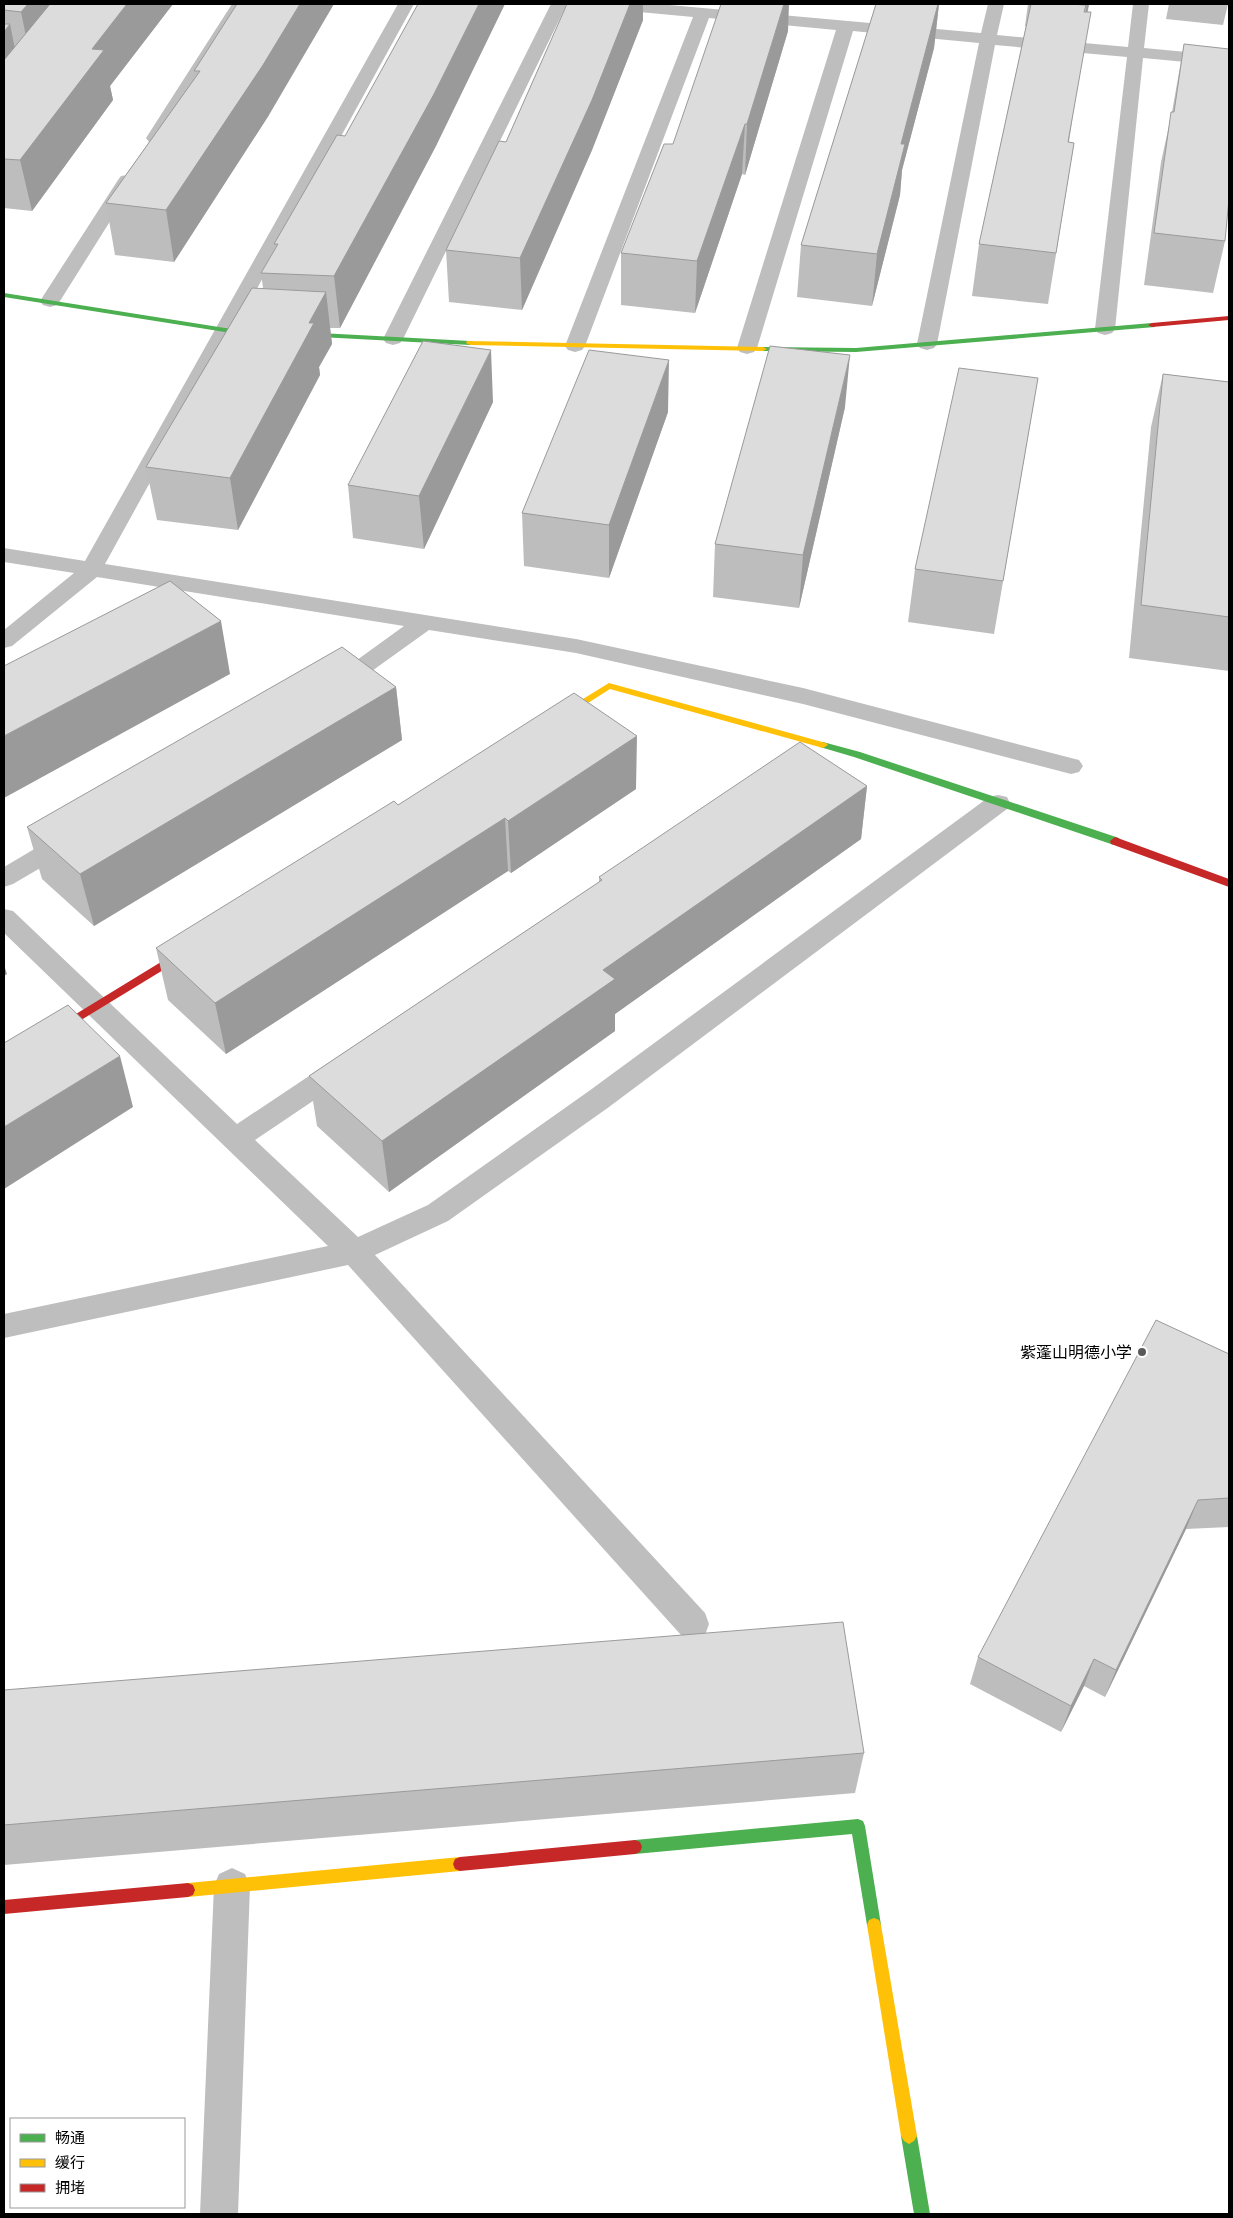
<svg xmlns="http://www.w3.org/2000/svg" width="1233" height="2218" font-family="Helvetica,'Noto Sans SC',sans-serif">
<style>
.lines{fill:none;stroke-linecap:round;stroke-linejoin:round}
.street{fill:#bebebe;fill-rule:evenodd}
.fast{fill:#4caf50;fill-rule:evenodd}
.slow{fill:#ffc107;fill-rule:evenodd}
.jam{fill:#c62828;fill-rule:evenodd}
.wall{fill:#bdbdbd}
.shaded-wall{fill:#9a9a9a}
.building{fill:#dcdcdc;stroke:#9a9a9a}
.poi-dot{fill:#595959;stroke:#fff;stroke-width:2}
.labels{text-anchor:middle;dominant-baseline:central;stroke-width:4;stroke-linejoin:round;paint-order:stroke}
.poi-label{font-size:16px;fill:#000;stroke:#fff;text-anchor:end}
</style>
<rect width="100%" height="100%" fill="#fff"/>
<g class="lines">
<path class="street" d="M232,4H248L161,142L155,143L149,142L146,138Z
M398,4H414L105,564L576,639L803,688L1071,758L1079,760L1083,766L1079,772L1071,774L803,704L576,653L429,630L344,691L336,694L328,691L324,686L328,681L404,626L97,577L12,646L4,648V630L74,573L4,562V548L85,561Z
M551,4H567L403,339L400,343L393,345L386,343L383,339Z
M599,4H658L981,33L988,4H1004L997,35L1128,47L1133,4H1149L1144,48L1229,56V66L1143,58L1115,329L1112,333L1105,335L1098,333L1095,329L1127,57L995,45L937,344L934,348L927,350L920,348L917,344L979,43L853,31L757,348L754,352L747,354L740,352L737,348L836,30L709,18L585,346L582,350L575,352L568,350L565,346L693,17L607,9L601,7Z
M127,175L133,176L136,180L60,301L57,305L50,307L43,305L40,301L118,180L121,176Z
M998,795L1007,797L1010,803L1007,809L609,1107L448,1221L375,1255L705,1613L709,1624L705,1635L693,1639L681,1635L348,1265L4,1338V1314L328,1246L4,933V909L13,911L237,1124L333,1060L343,1057L353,1060L357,1067L353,1074L255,1140L358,1237L428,1205L589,1091L989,797Z
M67,832L76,835L79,841L76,847L13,884L4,887V867L58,835Z
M232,1868L245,1874L250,1886L238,2214H200L214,1886L219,1874Z"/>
<path class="fast" d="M4,293L225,328L470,341L474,343L470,345L225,332L4,297Z
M1152,323H1155V327L856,352L763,351L759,349L763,347L856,348Z
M823,742L860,752L1119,838L1120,841L1115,845L1111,844L854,757L820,747L818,745L820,743Z
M858,1819L863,1821L865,1826L881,1925L879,1930L874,1932L869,1930L867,1925L852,1834L635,1854L630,1852L628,1847L630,1842L635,1840Z
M909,2128L914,2131L917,2136L930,2214H914L901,2136L904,2131Z"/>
<path class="slow" d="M467,341L763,347L767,349L763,351L470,345L466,343Z
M609,683L826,743L828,745L823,748L610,689L558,722H552L550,720L552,718Z
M460,1857L465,1859L467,1864L465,1869L460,1871L188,1897L183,1895L181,1890L183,1885L188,1883Z
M874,1918L879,1920L881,1925L917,2136L914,2141L909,2144L904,2141L901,2136L867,1925L869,1920Z"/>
<path class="jam" d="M1229,316V320L1152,327L1148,325L1152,323Z
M1115,837L1229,879V887L1111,844L1110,841Z
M192,943L196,944L197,947L196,950L4,1067V1058Z
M635,1840L640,1842L642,1847L640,1852L635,1854L460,1871L455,1869L453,1864L455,1859L460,1857Z
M188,1883L193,1885L195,1890L193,1895L188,1897L4,1914V1900Z"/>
</g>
<path class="wall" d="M4,4H173L110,86L113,100L32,211L4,208Z
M237,4L269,115L174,262L115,255L106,203L195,77L194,71Z
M567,4H643V20L592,150L522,310L449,302L446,250L506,142Z
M876,4H939L934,48L902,170L900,195L872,306L797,297L801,245Z
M1028,4H1089L1069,142L1074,143L1048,304L972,296L979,244L1026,26H1025Z
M1169,4H1228L1223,25L1166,19Z
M788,31L745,175L742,174L695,313L621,305V253L673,144Z
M1184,44L1225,241L1213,293L1144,285L1161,162L1172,112Z
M437,144L340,328H330L332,344L319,367L320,375L238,530L157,520L146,467L263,288L261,273L275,249L274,244Z
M1163,374L1229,382V671L1129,658L1151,427Z
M1038,378L994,634L908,622L915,569Z
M493,402L424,549L353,538L348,485Z
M845,407L799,608L713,597L715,544Z
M668,412L609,578L524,566L522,513Z
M396,687L402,740L94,926L42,879L27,827Z
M867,786L861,839L615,1014V1031L389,1192L317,1126L309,1076L599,882V877Z
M636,789L511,873L508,871L226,1054L168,1000L156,948L398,805Z
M1229,1354V1527L1186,1529L1105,1697L1084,1686L1061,1732L970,1684L978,1657Z
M4,1690L864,1753L855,1793L4,1865Z"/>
<path class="shaded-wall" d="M28,4H78L31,61L21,12Z
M127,4H173L110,86L113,100L32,211L20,160L92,49Z
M300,4H334L269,115L174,262L166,210Z
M479,4H505L437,144L340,328L334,276Z
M630,4H643V20L592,150L522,310L520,258Z
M784,4H789L788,31L745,175L747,124Z
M938,4H939L934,48L902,170L900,195L872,306L877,254L901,144Z
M1087,4H1089L1081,41Z
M10,24L20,74L4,94V32Z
M745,124L742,174L695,313L697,261Z
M326,292L332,344L319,367L320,375L238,530L230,478L309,323Z
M491,350L493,402L424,549L419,496Z
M850,355L845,407L799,608L803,555Z
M669,360L668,412L609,578V525Z
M221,621L230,674L4,798V736Z
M396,687L402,740L94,926L80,874Z
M637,736L636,789L511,873L508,821Z
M867,786L861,839L615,1014V1031L389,1192L382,1141L603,970Z
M505,818L508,871L226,1054L215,1003Z
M4,965L7,974L4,976Z
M120,1056L133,1107L4,1189V1127Z
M1198,1500L1186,1529L1105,1697L1116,1670Z
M1094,1659L1084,1686L1061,1732L1071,1706Z"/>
<path class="building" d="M4,4H28L21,12L4,10Z
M50,4H127L92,49L104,50L20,160L4,159V60Z
M237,4H300L263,65L166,210L106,203L200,71H194Z
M418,4H479L434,94L334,276L261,273L278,244H274L337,135L345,136Z
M567,4H630L592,100L520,258L446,250L499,141L506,142Z
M721,4H784L747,124H745L697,261L621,253L664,144H673Z
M876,4H938L901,144H905L877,254L801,245Z
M1031,4H1068L1086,5L1084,12H1091L1068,142L1074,143L1056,253L979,244Z
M4,24H10L4,32Z
M1184,44L1229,49V199L1225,241L1154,233L1171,112H1174Z
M252,288L326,292L309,323H314L230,478L146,467Z
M423,341L491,350L419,496L348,485Z
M770,346L850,355L803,555L715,544Z
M589,350L669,360L609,525L522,513Z
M959,368L1038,378L1003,581L915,569Z
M1163,374L1229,382V617L1141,605Z
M170,581L221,621L4,736V666Z
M342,647L396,687L80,874L27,827Z
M574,693L637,736L508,821L505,818L215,1003L156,948L394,801L398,805Z
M800,742L867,786L603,970L615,979L382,1141L309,1076L602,880L599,877Z
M68,1005L120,1056L4,1127V1043Z
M1156,1320L1229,1354V1498L1198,1500L1116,1670L1094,1659L1071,1706L978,1657Z
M843,1622L864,1753L4,1825V1690Z"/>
<circle class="poi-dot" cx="1142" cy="1352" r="5"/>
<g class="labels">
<g class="poi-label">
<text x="1132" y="1352">紫蓬山明德小学</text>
</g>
</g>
<rect width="1233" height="2218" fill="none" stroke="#000000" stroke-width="10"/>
<rect x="10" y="2118" width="175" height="90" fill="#ffffff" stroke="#999999"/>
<rect x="20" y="2134" width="25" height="8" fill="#4caf50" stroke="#999999"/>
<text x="55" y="2143" font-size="15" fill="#000000">畅通</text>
<rect x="20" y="2159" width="25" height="8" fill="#ffc107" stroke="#999999"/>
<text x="55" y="2168" font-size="15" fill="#000000">缓行</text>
<rect x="20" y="2184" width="25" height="8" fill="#c62828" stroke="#999999"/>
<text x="55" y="2193" font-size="15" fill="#000000">拥堵</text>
</svg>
